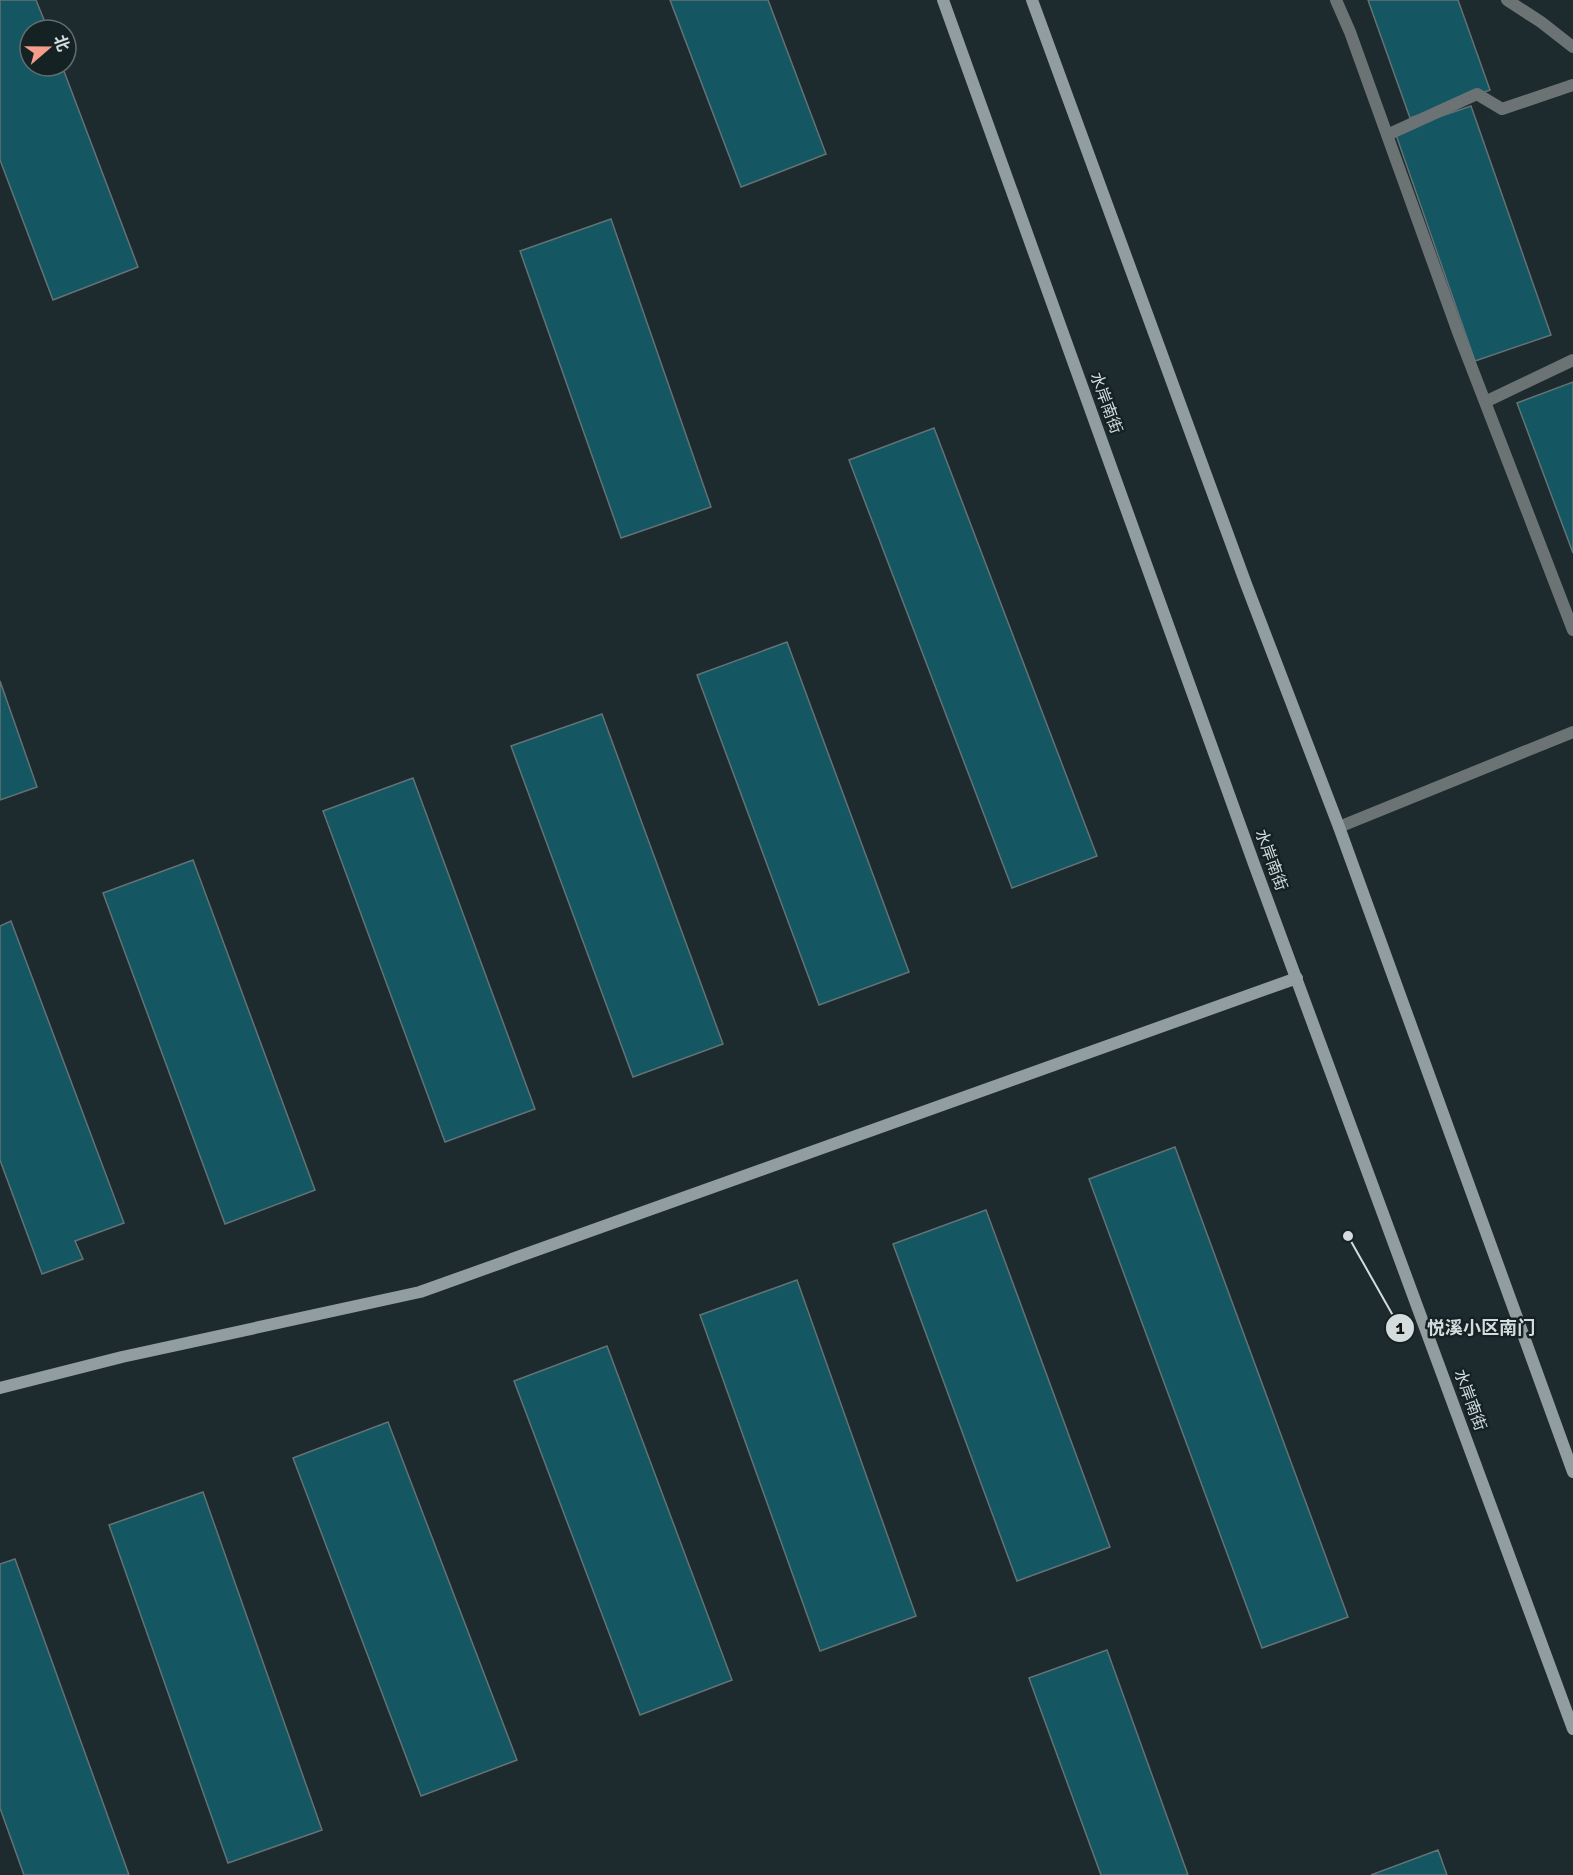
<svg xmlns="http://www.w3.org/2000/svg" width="1573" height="1875" font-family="Signika,'Noto Sans SC',sans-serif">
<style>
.building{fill:#145662;stroke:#637275;stroke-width:1.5}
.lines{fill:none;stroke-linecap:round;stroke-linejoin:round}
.street{stroke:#6c7374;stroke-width:12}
.secondary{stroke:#929d9f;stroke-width:12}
.labels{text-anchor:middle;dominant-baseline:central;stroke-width:5;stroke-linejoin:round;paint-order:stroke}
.street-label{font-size:16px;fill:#d4dcde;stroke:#152224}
.leader{fill:none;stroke:#d4dcde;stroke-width:2}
.callout-dot{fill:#d4dcde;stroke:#152224;stroke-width:2}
.mark-label{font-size:18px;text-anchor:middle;font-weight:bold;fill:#111}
.callout-label{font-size:18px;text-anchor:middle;font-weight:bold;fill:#d4dcde;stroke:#152224;stroke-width:5;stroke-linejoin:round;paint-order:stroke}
</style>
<rect width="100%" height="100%" fill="#1e2b2e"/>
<path class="building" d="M0,0H36L48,30H30V66H62L138,267L53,300L0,160Z
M670,0H768L826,154L741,187Z
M1368,0H1458L1490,90L1410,118Z
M1471,106L1551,335L1475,361L1395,132Z
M611,219L711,507L621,538L520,251Z
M1573,382V553L1517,403Z
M934,428L1097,856L1012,888L849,460Z
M787,642L909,972L819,1005L697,675Z
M0,681L37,787L0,800Z
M602,714L723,1044L633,1077L511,746Z
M413,778L535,1109L445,1142L323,811Z
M193,860L315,1190L225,1224L103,893Z
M11,921L124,1223L75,1241L83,1259L42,1274L0,1160V926Z
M1175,1147L1348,1617L1262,1648L1089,1179Z
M986,1210L1110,1547L1017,1581L893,1244Z
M797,1280L916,1616L820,1651L700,1315Z
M607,1346L732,1680L640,1715L514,1381Z
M388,1422L517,1760L421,1796L293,1458Z
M203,1492L322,1830L228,1863L109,1525Z
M15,1559L129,1875H24L0,1808V1564Z
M1107,1650L1188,1875H1101L1029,1678Z
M1438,1850L1447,1875H1371Z"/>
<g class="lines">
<path class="street" d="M1336,0L1350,32L1458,332L1573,630
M1507,0L1541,22L1573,47
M1387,135L1477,94L1502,109L1573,85
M1485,402L1573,360
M1339,827L1573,732"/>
<path class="secondary" d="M943,0L1254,864L1573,1729
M1032,0L1246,584L1339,827L1573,1472
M0,1388L122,1357L420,1292L1297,978"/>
</g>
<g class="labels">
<g class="street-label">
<text transform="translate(1106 403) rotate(70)">水岸南街</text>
<text transform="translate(1271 860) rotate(70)">水岸南街</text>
<text transform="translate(1470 1400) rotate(70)">水岸南街</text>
</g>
</g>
<path class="leader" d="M1348 1236L1400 1328"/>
<g class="callout-dot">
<circle cx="1348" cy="1236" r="6"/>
<circle cx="1400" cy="1328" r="15"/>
</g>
<g class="mark-label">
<text x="1400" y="1334">1</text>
</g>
<g class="callout-label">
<text x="1481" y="1334">悦溪小区南门</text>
</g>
<g transform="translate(48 48) rotate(70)"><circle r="28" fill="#152224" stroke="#616c6e" stroke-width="1.5"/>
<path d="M0-4.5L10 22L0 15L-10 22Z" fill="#f49d8b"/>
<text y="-9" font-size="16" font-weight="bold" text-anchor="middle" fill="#d4dcde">北</text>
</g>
</svg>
